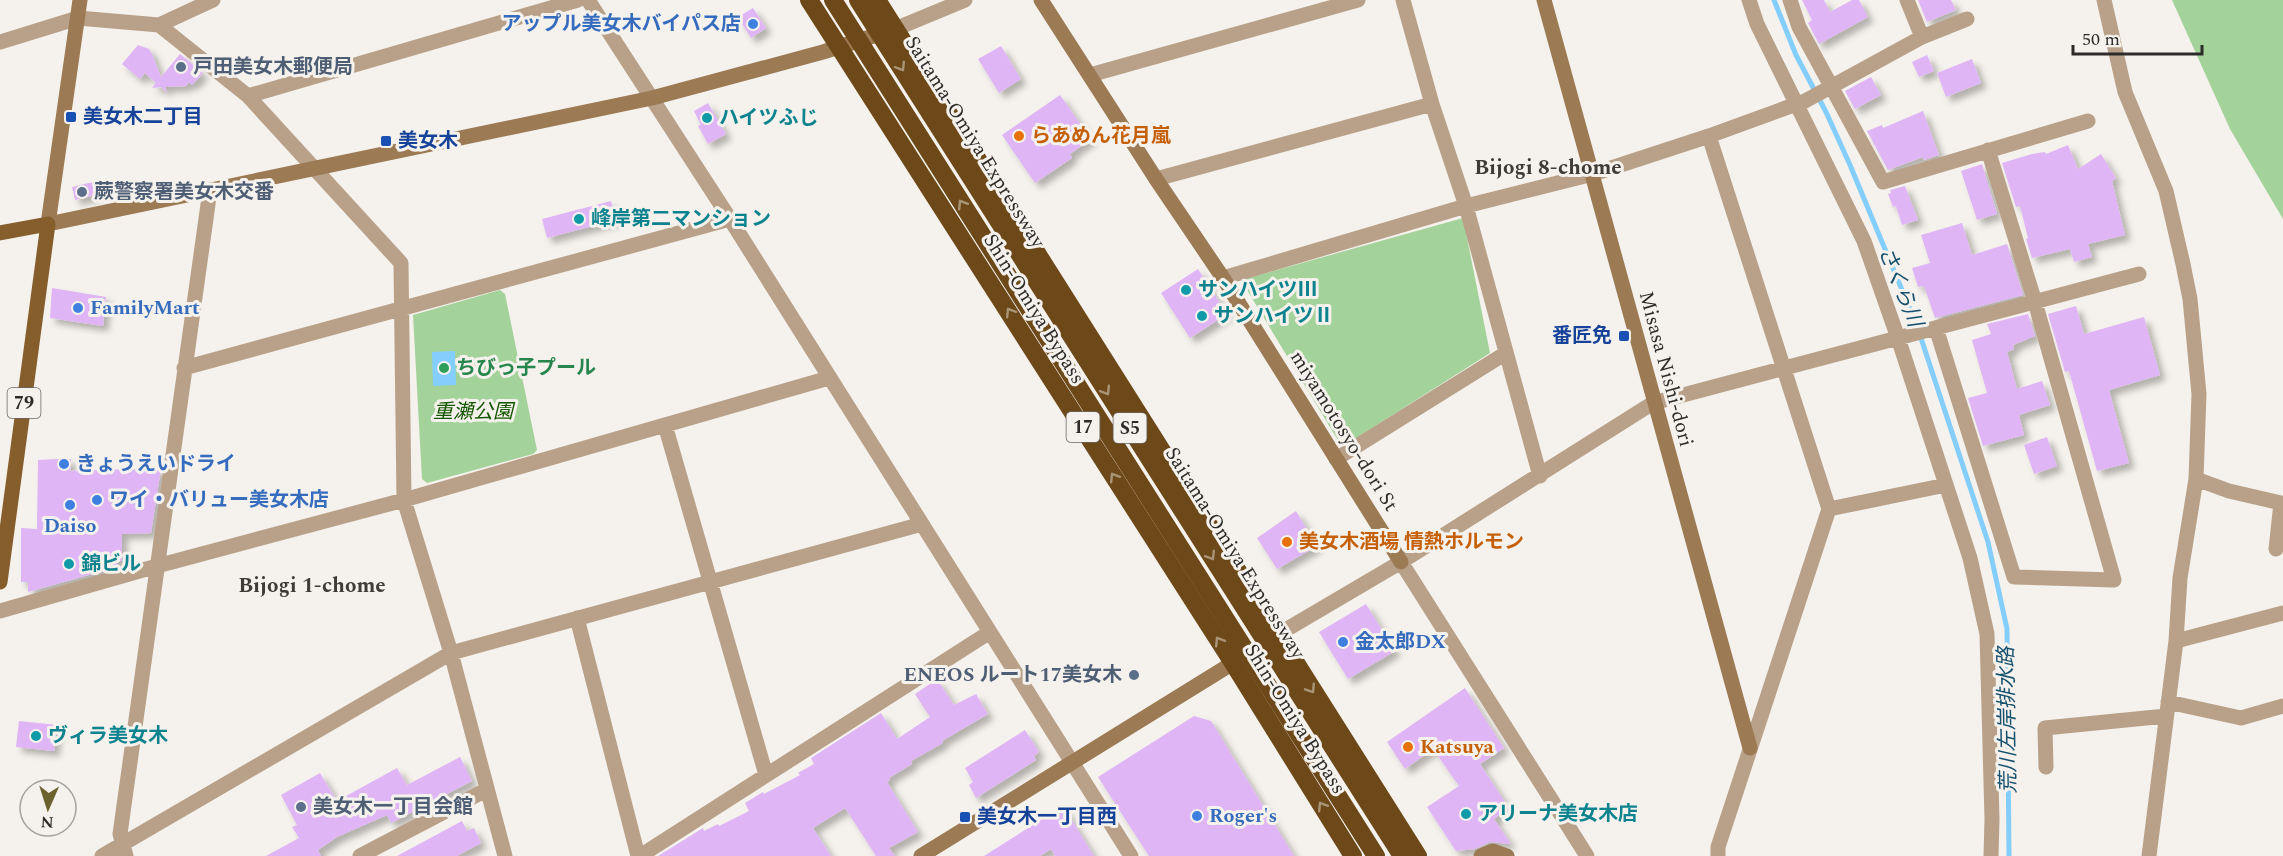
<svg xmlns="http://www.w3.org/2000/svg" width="2283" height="856" font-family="Spectral,'Noto Sans JP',serif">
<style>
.green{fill:#a3d29a}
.water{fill:#83cefd}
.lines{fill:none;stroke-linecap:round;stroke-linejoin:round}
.stream{stroke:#83cefd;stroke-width:5}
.building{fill:#dfb5f6;filter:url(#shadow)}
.street{stroke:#b8a188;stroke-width:15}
.secondary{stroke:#9b7a54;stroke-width:15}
.primary{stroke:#865e2c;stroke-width:15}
.highway{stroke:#6d4818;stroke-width:18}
.highway-bridge{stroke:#6d4818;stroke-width:18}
.oneway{stroke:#aa9477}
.shop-dot{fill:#3f7fe0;stroke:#f5f1ec;stroke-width:2}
.service-dot{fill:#5c6f8a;stroke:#f5f1ec;stroke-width:2}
.transit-dot{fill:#1a4fb4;stroke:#f5f1ec;stroke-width:2}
.culture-dot{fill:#0f9aa8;stroke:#f5f1ec;stroke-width:2}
.food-dot{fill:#e8710a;stroke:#f5f1ec;stroke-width:2}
.leisure-dot{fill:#2e9e5b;stroke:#f5f1ec;stroke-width:2}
.labels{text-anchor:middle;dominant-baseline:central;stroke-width:6;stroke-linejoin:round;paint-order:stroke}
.shield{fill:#f5f1ec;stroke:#696764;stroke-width:1.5}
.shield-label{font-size:18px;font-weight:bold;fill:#2d2c2a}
.shop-label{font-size:20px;font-weight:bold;fill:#366cbe;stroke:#f5f1ec;text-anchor:start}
.service-label{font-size:20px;font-weight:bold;fill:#4e5e75;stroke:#f5f1ec;text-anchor:start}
.transit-label{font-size:20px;font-weight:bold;fill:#164399;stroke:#f5f1ec;text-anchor:start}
.culture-label{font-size:20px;font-weight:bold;fill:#0d838f;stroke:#f5f1ec;text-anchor:start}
.food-label{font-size:20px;font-weight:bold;fill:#c56008;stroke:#f5f1ec;text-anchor:start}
.street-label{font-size:20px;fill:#2d2c2a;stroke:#f5f1ec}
.leisure-label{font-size:20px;font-weight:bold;fill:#27864d;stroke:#f5f1ec;text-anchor:start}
.park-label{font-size:20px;font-style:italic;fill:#135701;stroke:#f5f1ec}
.neighbourhood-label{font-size:21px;font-weight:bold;fill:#3e3c38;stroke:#f5f1ec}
.water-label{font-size:21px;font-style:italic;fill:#175170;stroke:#f5f1ec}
</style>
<defs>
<filter id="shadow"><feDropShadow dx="5.5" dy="5.5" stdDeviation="3" flood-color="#0004"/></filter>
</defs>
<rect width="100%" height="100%" fill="#f5f1ec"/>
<path class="green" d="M2172,0H2283V219L2230,129Z
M1463,218L1490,353L1342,447L1241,280Z
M500,290L505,294L537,450L533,454L427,483L422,479L413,315Z"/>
<path class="water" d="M455,351L456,385L433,386L432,352Z"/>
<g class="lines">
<path class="stream" d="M1774,0L1796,55L1826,112L1850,165L1917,326L1988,542L2007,629L2009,856"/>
</g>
<path class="building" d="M1802,0H1824L1830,12L1852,0H1859L1868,17L1819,44L1808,23L1812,20Z
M1918,0H1951L1956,10L1927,22Z
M753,8L766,28L751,38L738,17Z
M138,45L149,49L152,54L161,77L180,54L203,73L192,85L189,82L186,86L165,87L167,93L161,87L152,88L156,83L145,73L140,79L122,64Z
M1001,46L1021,79L999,93L978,59Z
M1927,55L1934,71L1919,77L1912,62Z
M1972,59L1981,83L1946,97L1937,73Z
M1871,77L1881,95L1855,109L1845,91Z
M1060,95L1091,139L1070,154L1072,158L1035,183L1002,135Z
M708,103L726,134L708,144L698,126L701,125L694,111Z
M1923,111L1939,155L1924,160L1923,157L1888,170L1867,131L1882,125L1883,128Z
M2068,145L2078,169L2101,154L2116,178L2112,181L2125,235L2088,244L2092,257L2074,262L2070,249L2032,258L2026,239L2028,238L2020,206L2016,207L2002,163L2032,154L2045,152L2046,154Z
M1982,164L1997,214L1977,220L1961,171Z
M93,182L96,195L75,200L72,187Z
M1905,186L1918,220L1902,225L1896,206L1893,207L1888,194L1891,193L1890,190Z
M611,201L616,220L547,238L542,219Z
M1962,223L1972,255L2007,244L2023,295L1935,318L1924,286L1918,287L1912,268L1930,263L1921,235Z
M1198,269L1227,314L1190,338L1161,293Z
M52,288L106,297L103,326L50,318Z
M2076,306L2084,334L2144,317L2160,375L2109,390L2129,463L2097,471L2069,371L2065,372L2048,314Z
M2028,314L2035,336L2013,345L2014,349L2007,352L2017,389L2042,381L2050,405L2019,415L2024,435L1983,446L1968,398L1987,393L1972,340L1991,334L1987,324Z
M2047,437L2057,466L2034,474L2024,445Z
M57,459H71L70,471L161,468L151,533L122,534V561H117V567L28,592V582H21V528L37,529L38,460Z
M1296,511L1317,546L1277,569L1257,538Z
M1366,604L1395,651L1348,679L1319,632Z
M937,679L954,705L976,694L988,714L942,741L943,743L911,761L912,764L889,778L890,780L887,782L918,832L889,848L895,856H876L845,808L813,828L831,856H658L703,828L704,831L718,824L719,826L749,811L745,803L763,792L764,794L800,775L798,773L814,764L811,758L881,713L897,739L930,717L915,694Z
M1465,688L1504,748L1480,764L1509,808L1494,819L1511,844L1490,842L1475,849L1456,851L1427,807L1459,786L1433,749L1405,769L1387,742Z
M1194,716L1211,721L1294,856H1149L1098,777Z
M19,721L57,725L54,751L16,747Z
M1025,730L1039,752L1034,756L1036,760L976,798L969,785L973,782L965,768Z
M460,757L472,781L391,823L387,815L337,837L318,850L321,856H266L299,838L292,827L297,825L281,795L320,773L337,801L397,768L407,785Z
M1063,806L1094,856H1055L1051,849L1040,856H984Z
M462,821L467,831L474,828L481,843L457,856H397Z"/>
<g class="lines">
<path class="street" d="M588,0L730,219L1131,856
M1403,0L1432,104L1466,206L1540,476
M1749,0L1757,24L1864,241L1898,338L1970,558L1987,634L1992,819L1991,856
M1790,0L1799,27L1883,182L2088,121
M1907,0L1922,37
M2104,0L2125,92L2166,191L2183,264L2190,299L2199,394L2196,479L2180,578L2176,641L2149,856
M159,25L213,0
M895,29L965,0
M0,42L78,18L159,25L248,96L401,263L404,500L451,653L505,856
M1090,75L1358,0
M248,96L578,0
M1709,136L1829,509L1718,847V856
M1988,150L2035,302L2114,580
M1156,179L1432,104
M1223,278L1466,206L1593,174L1709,136L1805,101L1922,37L1967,19
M1936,328L2014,577L2113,580
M184,368L730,219
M665,425L766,775
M1336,459L1506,353
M2196,479L2229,491L2281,503L2276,549
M1829,509L1946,485
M1401,562L1587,856
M0,611L157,566L404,500L829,378
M577,618L638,856
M1277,635L1401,562L1653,403L2139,274
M2176,641L2283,613
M2168,702L2241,718L2283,706
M2046,767L2045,728L2166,716
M102,856L451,653L922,524
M126,856L120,834L210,190
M360,856L486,790
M640,856L990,632"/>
<path class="secondary" d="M80,0L48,224L652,98L823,52L889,31
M1041,0L1156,179L1223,278L1401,562
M1544,0L1750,748
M921,856L1233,663
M1481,856L1493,851L1507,856"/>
<path class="primary" d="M0,233L48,224L0,582"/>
<path class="highway" d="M809,0L1233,663L1353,856
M877,0L1418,856"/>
<path class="highway-bridge" d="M833,0L1376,856
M858,0L1402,856"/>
</g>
<defs><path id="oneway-chevron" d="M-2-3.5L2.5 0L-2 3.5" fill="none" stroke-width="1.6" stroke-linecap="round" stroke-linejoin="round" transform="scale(1.5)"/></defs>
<g class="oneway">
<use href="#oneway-chevron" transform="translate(901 67) rotate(58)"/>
<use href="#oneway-chevron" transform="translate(962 204) rotate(-122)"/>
<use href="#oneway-chevron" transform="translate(1010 312) rotate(-122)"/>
<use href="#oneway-chevron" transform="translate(1106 391) rotate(58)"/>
<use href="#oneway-chevron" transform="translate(1114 477) rotate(-122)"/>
<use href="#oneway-chevron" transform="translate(1211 556) rotate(58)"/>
<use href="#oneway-chevron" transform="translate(1219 641) rotate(-122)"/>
<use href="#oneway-chevron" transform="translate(1311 689) rotate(57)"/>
<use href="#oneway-chevron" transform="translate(1322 806) rotate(-122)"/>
</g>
<g class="shop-dot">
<circle cx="753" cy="24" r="6"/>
<circle cx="78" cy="308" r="6"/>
<circle cx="64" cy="464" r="6"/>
<circle cx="97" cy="500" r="6"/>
<circle cx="70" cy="505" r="6"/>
<circle cx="1343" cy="642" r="6"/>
<circle cx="1197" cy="816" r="6"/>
</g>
<g class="service-dot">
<circle cx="181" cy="67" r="6"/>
<circle cx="82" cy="192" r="6"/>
<circle cx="1134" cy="675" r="6"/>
<circle cx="301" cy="807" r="6"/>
</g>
<g class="transit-dot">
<rect x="65" y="111" width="12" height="12" rx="3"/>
<rect x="380" y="135" width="12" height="12" rx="3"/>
<rect x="1618" y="330" width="12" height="12" rx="3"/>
<rect x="959" y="811" width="12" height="12" rx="3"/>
</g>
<g class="culture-dot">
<circle cx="707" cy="118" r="6"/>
<circle cx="579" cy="219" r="6"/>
<circle cx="1186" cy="290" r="6"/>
<circle cx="1202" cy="316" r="6"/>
<circle cx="69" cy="564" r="6"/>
<circle cx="36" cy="736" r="6"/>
<circle cx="1466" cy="814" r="6"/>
</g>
<g class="food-dot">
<circle cx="1019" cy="136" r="6"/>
<circle cx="1287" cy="542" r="6"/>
<circle cx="1408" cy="747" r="6"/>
</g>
<circle class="leisure-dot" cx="444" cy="368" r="6"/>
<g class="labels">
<g class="shield">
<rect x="7.5" y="388" width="33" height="30" rx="4.5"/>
<rect x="1066.5" y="412" width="33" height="30" rx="4.5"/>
<rect x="1113.5" y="413" width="33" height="30" rx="4.5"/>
</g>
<g class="shield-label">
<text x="24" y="403">79</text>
<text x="1083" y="427">17</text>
<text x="1130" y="428">S5</text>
</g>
<g class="shop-label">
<text x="741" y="24" text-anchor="end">アップル美女木バイパス店</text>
<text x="90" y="308">FamilyMart</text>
<text x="76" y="464">きょうえいドライ</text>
<text x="109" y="500">ワイ・バリュー美女木店</text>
<text x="70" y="526" text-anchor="middle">Daiso</text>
<text x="1355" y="642">金太郎DX</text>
<text x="1209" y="816">Roger's</text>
</g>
<g class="service-label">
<text x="193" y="67">戸田美女木郵便局</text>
<text x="94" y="192">蕨警察署美女木交番</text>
<text x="1122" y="675" text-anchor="end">ENEOS ルート17美女木</text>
<text x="313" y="807">美女木一丁目会館</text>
</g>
<g class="transit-label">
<text x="83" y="117">美女木二丁目</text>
<text x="398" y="141">美女木</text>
<text x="1612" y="336" text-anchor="end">番匠免</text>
<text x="977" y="817">美女木一丁目西</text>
</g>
<g class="culture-label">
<text x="719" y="118">ハイツふじ</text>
<text x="591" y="219">峰岸第二マンション</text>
<text x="1198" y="290">サンハイツⅢ</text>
<text x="1214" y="316">サンハイツⅡ</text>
<text x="81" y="564">錦ビル</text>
<text x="48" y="736">ヴィラ美女木</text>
<text x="1478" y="814">アリーナ美女木店</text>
</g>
<g class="food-label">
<text x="1031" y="136">らあめん花月嵐</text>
<text x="1299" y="542">美女木酒場 情熱ホルモン</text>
<text x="1420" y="747">Katsuya</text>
</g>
<g class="street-label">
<text transform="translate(975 142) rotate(58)">Saitama-Omiya Expressway</text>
<text transform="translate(1034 309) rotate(58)">Shin-Omiya Bypass</text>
<text transform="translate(1666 369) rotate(75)">Misasa Nishi-dori</text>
<text transform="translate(1344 431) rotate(58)">miyamotosyo-dori St</text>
<text transform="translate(1235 553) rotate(58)">Saitama-Omiya Expressway</text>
<text transform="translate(1295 719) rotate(58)">Shin-Omiya Bypass</text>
</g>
<g class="leisure-label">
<text x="456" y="368">ちびっ子プール</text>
</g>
<g class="park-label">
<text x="473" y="412">重瀬公園</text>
</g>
<g class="neighbourhood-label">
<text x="1548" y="168">Bijogi 8-chome</text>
<text x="312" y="586">Bijogi 1-chome</text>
</g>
<g class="water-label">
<text transform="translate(1900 287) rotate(68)">さくら川</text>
<text transform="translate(2008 720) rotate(-91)">荒川左岸排水路</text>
</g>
</g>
<g transform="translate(48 808) rotate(183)"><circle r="28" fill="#f5f1ec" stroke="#a5a29e" stroke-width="1.5"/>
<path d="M0-4.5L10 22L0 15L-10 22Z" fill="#6b622e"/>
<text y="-9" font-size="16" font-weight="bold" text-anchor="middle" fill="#2d2c2a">N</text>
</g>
<path d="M2073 45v9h129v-9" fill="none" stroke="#2d2c2a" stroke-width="3"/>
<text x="2082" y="45" font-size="18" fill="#2d2c2a" stroke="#f5f1ec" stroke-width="4.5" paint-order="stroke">50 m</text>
</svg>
